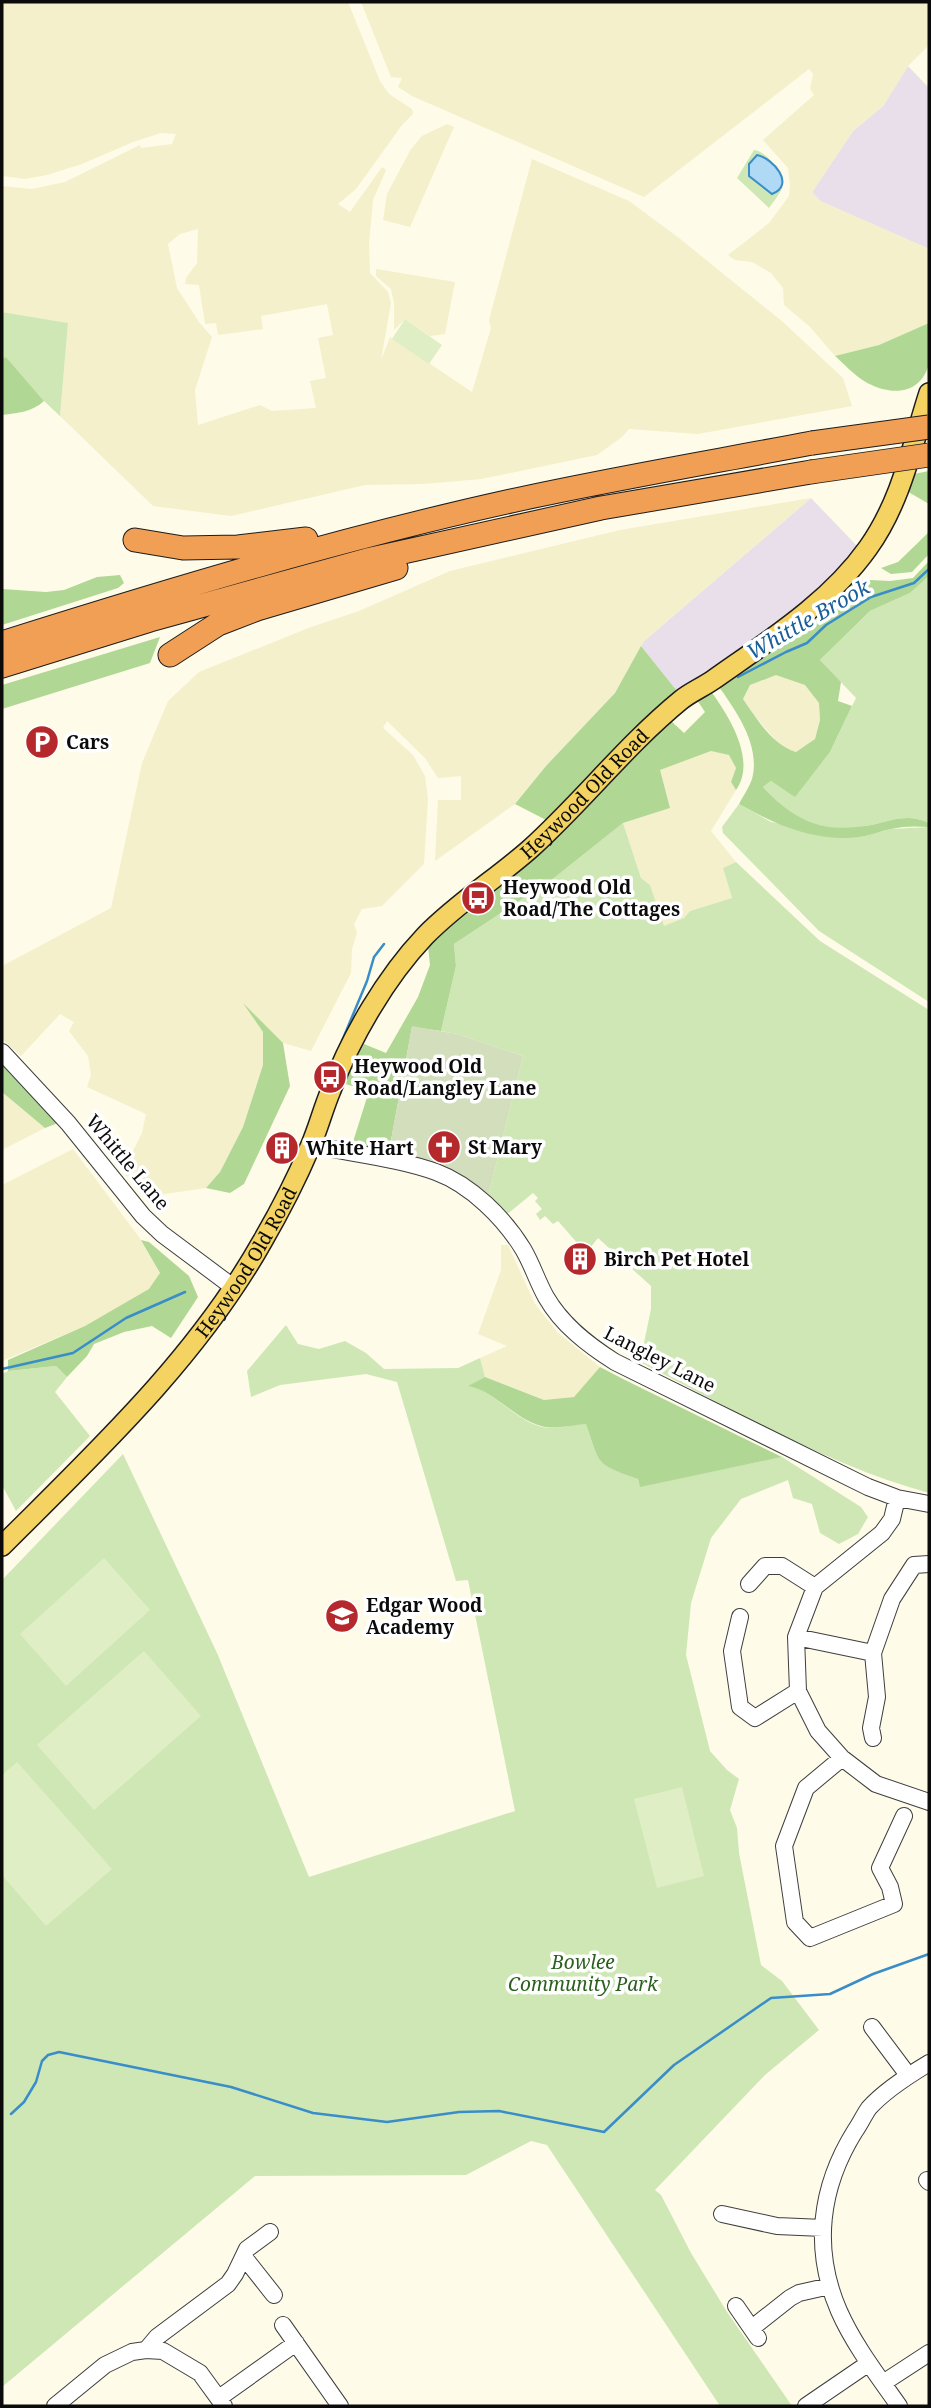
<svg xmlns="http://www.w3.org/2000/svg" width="931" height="2408" font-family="'Noto Serif',serif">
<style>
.industrial{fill:#e9dfea}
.farmland{fill:#f3f0cb;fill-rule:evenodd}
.green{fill:#cee7b5}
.forest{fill:#b1d794;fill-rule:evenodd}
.cemetery{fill:#d2debc}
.pitch{fill:#e0eec6}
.water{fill:#afd9f4;stroke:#398dc8;stroke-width:2}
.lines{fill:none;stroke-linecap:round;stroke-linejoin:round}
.stream{stroke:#398dc8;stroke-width:2.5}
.minor-casing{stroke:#3e3e3e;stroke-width:18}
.major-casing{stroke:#1c1c1c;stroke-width:22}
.highway-casing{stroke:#1c1c1c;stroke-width:25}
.minor{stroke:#fff;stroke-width:16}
.major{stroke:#f4d363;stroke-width:19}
.highway{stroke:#f09f55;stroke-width:23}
.highway-bridge-casing{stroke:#1c1c1c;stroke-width:25;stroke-linecap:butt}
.highway-bridge{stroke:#f09f55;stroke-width:23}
.labels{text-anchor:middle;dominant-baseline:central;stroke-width:7;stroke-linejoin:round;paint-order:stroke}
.poi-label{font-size:19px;font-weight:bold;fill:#0b0b0b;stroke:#fff;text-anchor:start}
.street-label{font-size:19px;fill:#0b0b0b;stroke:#fff}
.park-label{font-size:19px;font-style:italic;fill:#2a5f1e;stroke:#fff}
.water-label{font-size:21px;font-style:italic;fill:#195e97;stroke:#fff}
</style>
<rect width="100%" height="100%" fill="#fefbe9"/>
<path class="industrial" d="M908,66L929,88V249L820,201L812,192L853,131L883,106Z
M811,498L859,548L778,627L732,659L677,691L641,646L644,641Z"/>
<path class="farmland" d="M2,2H348L380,81L389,94L412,109L413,114L402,125L356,189L338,204L350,212L382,167L386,170L373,200L369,244L370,273L388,292L391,303L381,360L390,337L472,392L491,328L489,320L532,159L629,201L679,238L783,322L843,378L852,406L698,434L629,429L622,437L597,455L481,479L423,484L365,485L231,516L153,506L60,416L68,323L2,312V186L32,189L65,182L140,145L141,148L172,144L176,134L161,133L133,142L82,164L47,175L25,179L2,176ZM198,229L197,263L186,278L185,284L199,285L205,324L216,323L218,335L263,329L261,316L327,304L333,335L318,338L326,378L310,381L316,408L272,411L260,405L198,425L195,390L212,337L199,322L177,288L168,244L180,234Z
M361,2H929V45L908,66L883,106L853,131L812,192L820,201L929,249V323L879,345L835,356L810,327L784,305L783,288L771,273L752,262L735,260L728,255L769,223L789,196L790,186L788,168L763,140L814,95L810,89L813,74L809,69L644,197L412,96L398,87L402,78L391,77Z
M447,124L454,127L410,227L383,220L387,194L411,149L422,136Z
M376,269L455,282L445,334L430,336L405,319L394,330V303L391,289L376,276Z
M811,498L644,641L615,693L546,766L515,804L435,861L438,800H461V776L438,778L425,758L387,721L383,728L413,755L425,776L428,799L424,864L382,906L362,909L354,924L357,933L352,949L351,973L311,1051L283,1043L248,1010L263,1032V1065L243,1127L220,1172L206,1188L158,1195L140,1187L124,1174L122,1163L131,1155L142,1133L146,1114L87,1087L91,1075L88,1056L69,1031L74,1022L60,1014L21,1056L2,1039V966L111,908L142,763L168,701L199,672L311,627L359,611L450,571L620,530Z
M776,674L805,685L819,703L820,720L815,739L796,752L782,748L755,716L743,699L750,685Z
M711,751L730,755L736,768L731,782L736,790L711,831L736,862L723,868L732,898L690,911L684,918L664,927L650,885L641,878L623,823L670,808L659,770Z
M2,1092L45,1128L2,1150Z
M73,1149L148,1249L160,1274L150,1289L85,1326L2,1361V1185Z
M501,1245H508L535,1304L558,1333L600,1367L574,1397L544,1400L485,1377L480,1358L507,1346L478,1334L501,1270Z"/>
<path class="green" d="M754,150C762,151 767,157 773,163C792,180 782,190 769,208L737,178Z
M2,312L68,323L60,416L44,401L6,357L2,358Z
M929,576V823C910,814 896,819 876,824C825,835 799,825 763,787L771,781L795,796L830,752L856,698L820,660L870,611L910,593Z
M739,804L771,822L861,837L891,829L929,827V1002L819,931L723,833L722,827Z
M623,823L641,878L650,885L664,926L684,918L690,911L732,898L723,868L736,862L820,941L929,1010V1493C827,1465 734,1410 640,1362L651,1309V1286L598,1238L586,1253L558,1221L553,1224L545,1216L540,1220L536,1214L542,1209L535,1201L538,1198L533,1193L505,1216L488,1197L523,1056L457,1034L441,1031L456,966L454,944L554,878Z
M286,1325L298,1344L319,1349L345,1341L366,1353L384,1369L458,1368L480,1358L485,1377L469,1386C496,1392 514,1420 542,1427C554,1430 573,1425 586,1423C599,1465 596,1464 638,1479L640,1486L782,1457L861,1507L868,1517L858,1534L839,1544L820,1533L812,1504L793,1498L788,1480L741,1499L711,1538L691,1603L686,1655L710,1751L727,1770L739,1779L730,1810L737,1828L739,1853L761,1965L782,1981L819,2030L765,2075L655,2190L661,2195L691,2253L727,2312L792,2406H720L547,2145L531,2141L466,2175L255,2176L2,2387V1580L123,1454L217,1653L309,1877L515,1811L468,1580L456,1581L397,1382L366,1374L280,1385L251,1397L247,1371Z
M56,1366L67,1377L55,1392L90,1436L16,1511L2,1485V1374L8,1371Z"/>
<path class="forest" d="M929,323C929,337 931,355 928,367C918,397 887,395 864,381C853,374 844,364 835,356L879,345Z
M6,357L44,401C32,412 18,413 2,415V358Z
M929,471V504L905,490L909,475Z
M929,532V554L912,572L891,574L881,568L898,562Z
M929,561V576L910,593L870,611L820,660L841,682L838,701L852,706L830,752L795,797L771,781L763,787C799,825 826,834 876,824C896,819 910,814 929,823V827C917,826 903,826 891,829C880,831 870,836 859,837C814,842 776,825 739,804C743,796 749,788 752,779C761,745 736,711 717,684L851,579L890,581L913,578ZM776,675L805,685L819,703L820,720L815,739L796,752C772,745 757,719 743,699L750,685Z
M120,575L124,583L118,588L2,625V589L46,592L64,590L97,577Z
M160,637L150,663L2,709V685Z
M641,646L677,691L548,821L515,804L546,766L615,693Z
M710,690C729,716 757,760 736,790L731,782L736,768L729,755L711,751L660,770L670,808L623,823L554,878L454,944L456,966L441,1031L412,1027L389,1151L352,1145L369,1091L342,1083L364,1044L386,1053L418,997L430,965L428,946L670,720L684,733L705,712L697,700Z
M243,1003L283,1043L290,1086L244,1184L230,1193L206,1188L220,1172L243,1127L263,1065V1032Z
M2,1064L58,1123L45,1128L2,1092Z
M141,1240L149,1242L189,1276L198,1297L171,1338L152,1326L124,1332L94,1344L87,1356L67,1377L56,1366L8,1371V1360L85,1326L149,1289L160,1273Z
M600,1367L625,1380L782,1457L640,1487L638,1479C595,1464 600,1465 586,1424C573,1425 554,1430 541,1426C514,1419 495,1391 468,1386L485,1377L544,1400L574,1397Z"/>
<path class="cemetery" d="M412,1026L457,1034L523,1056L488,1197C453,1172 431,1160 389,1151Z"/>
<path class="pitch" d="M405,319L442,345L429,364L392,339Z
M104,1558L150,1610L66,1686L20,1634Z
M144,1651L201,1716L94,1810L37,1745Z
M17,1762L112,1869L46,1926L2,1875V1775Z
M682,1787L704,1876L657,1888L634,1799Z"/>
<path class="water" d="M757,155C773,158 796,185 772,194L749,176V164Z"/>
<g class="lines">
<path class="stream" d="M738,677L786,652L807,643L826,625L871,597L914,583L929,569
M337,1053L367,981L374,957L384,944
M2,1369L73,1353L126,1318L185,1292
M11,2114L24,2102L36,2082L42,2061L48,2055L59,2052L231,2087L313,2113L387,2122L459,2112L499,2111L604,2132L674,2065L771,1998L830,1994L873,1974L929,1954"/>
<g class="minor-casing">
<path id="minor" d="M2,1052L68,1123L143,1216L162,1234L233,1287
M312,1145C352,1154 397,1158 436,1172C471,1185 504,1218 523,1249C532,1264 537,1281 546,1297C562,1325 588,1345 615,1362L868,1487L897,1498L929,1504
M897,1498L892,1519L882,1533L815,1587L796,1637L798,1691L818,1731L842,1758L876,1784L929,1802
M749,1584L765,1566H782L815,1587
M740,1617L732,1651L740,1707L755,1718L798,1691
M796,1637L873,1653
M873,1738L871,1728L877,1697L873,1653L892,1599L914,1565L929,1564
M842,1758L806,1788L784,1846L795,1922L810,1938L894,1904L890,1887L880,1868L904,1816
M872,2027L908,2075
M927,2180L929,2182
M722,2214L777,2226L823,2228
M244,2257L274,2295
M736,2306L758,2338
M283,2325L340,2406
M752,2328L790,2298L799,2293L830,2286
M146,2350L157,2337L228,2284L235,2274L247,2249L270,2232
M883,2383L929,2353
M219,2398L296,2343
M55,2406L105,2365L132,2352L146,2350L163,2351L200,2373L224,2406
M806,2406L869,2363
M899,2406C878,2376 854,2345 839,2311C812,2249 820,2187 855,2131C860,2124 864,2115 869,2108C885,2090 909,2075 929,2063"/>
</g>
<g class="major-casing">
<g id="major">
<path id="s1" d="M2,1546C96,1452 196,1359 262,1242C280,1211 296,1180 310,1147C318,1129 323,1109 331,1090C351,1037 386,977 425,936C457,903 496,879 530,849C583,801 626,745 681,700C691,692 703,687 713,680C768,641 829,603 868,548C901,502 912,446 929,393"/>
</g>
</g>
<g class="highway-casing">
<path id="highway" d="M135,540L183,548L238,547L306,539
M2,643C170,590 339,539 511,501C610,479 712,462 812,443
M170,655L218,624L257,609L396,568
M2,666L150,620L367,560L601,508L811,472"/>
</g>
<use href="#minor" class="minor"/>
<use href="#major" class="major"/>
<use href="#highway" class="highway"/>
<g class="highway-bridge-casing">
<path id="highway-bridge" d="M812,443L929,427
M811,472L929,455"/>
</g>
<use href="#highway-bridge" class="highway-bridge"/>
</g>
<defs>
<g id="parking-disc" transform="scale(1.75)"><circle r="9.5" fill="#b5282c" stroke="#fff"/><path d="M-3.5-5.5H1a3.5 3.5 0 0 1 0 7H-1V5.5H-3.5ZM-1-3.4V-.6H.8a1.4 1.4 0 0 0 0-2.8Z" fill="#fff"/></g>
<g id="bus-disc" transform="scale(1.75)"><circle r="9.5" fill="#b5282c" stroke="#fff"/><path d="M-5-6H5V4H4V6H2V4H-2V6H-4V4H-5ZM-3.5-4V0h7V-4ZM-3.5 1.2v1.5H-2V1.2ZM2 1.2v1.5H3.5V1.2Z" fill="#fff"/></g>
<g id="church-disc" transform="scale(1.75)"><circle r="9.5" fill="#b5282c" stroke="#fff"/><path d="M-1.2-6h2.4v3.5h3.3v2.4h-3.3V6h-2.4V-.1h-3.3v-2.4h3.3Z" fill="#fff"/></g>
<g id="building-disc" transform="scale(1.75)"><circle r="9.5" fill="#b5282c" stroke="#fff"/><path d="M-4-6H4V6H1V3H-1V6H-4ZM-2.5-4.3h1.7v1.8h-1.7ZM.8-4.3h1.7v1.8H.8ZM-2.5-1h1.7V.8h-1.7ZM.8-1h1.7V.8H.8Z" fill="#fff"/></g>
<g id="school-disc" transform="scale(1.75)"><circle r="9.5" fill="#b5282c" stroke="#fff"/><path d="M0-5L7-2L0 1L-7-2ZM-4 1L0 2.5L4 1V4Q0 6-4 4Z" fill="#fff"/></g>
</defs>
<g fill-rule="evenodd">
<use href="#parking-disc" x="42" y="742"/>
<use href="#bus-disc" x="478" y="898"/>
<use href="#bus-disc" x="330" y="1077"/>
<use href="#church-disc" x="444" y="1147"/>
<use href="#building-disc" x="282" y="1148"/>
<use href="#building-disc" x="580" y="1259"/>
<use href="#school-disc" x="342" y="1616"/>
</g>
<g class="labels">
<g class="poi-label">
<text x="66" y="742">Cars</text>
<text x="503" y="887">Heywood Old<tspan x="503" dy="22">Road/The Cottages</tspan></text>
<text x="354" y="1066">Heywood Old<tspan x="354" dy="22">Road/Langley Lane</tspan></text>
<text x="468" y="1147">St Mary</text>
<text x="306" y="1148">White Hart</text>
<text x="604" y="1259">Birch Pet Hotel</text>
<text x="366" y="1605">Edgar Wood<tspan x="366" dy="22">Academy</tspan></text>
</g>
<g class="street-label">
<text stroke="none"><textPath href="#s1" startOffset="964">Heywood Old Road</textPath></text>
<text transform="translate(128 1162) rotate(50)">Whittle Lane</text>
<text stroke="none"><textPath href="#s1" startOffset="376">Heywood Old Road</textPath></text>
<text transform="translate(660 1359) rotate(27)">Langley Lane</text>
</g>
<g class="park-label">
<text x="583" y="1962">Bowlee<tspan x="583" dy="22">Community Park</tspan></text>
</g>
<g class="water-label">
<text transform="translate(808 619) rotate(-30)">Whittle Brook</text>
</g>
</g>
<rect width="931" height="2408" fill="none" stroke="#0b0b0b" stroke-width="7"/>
</svg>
